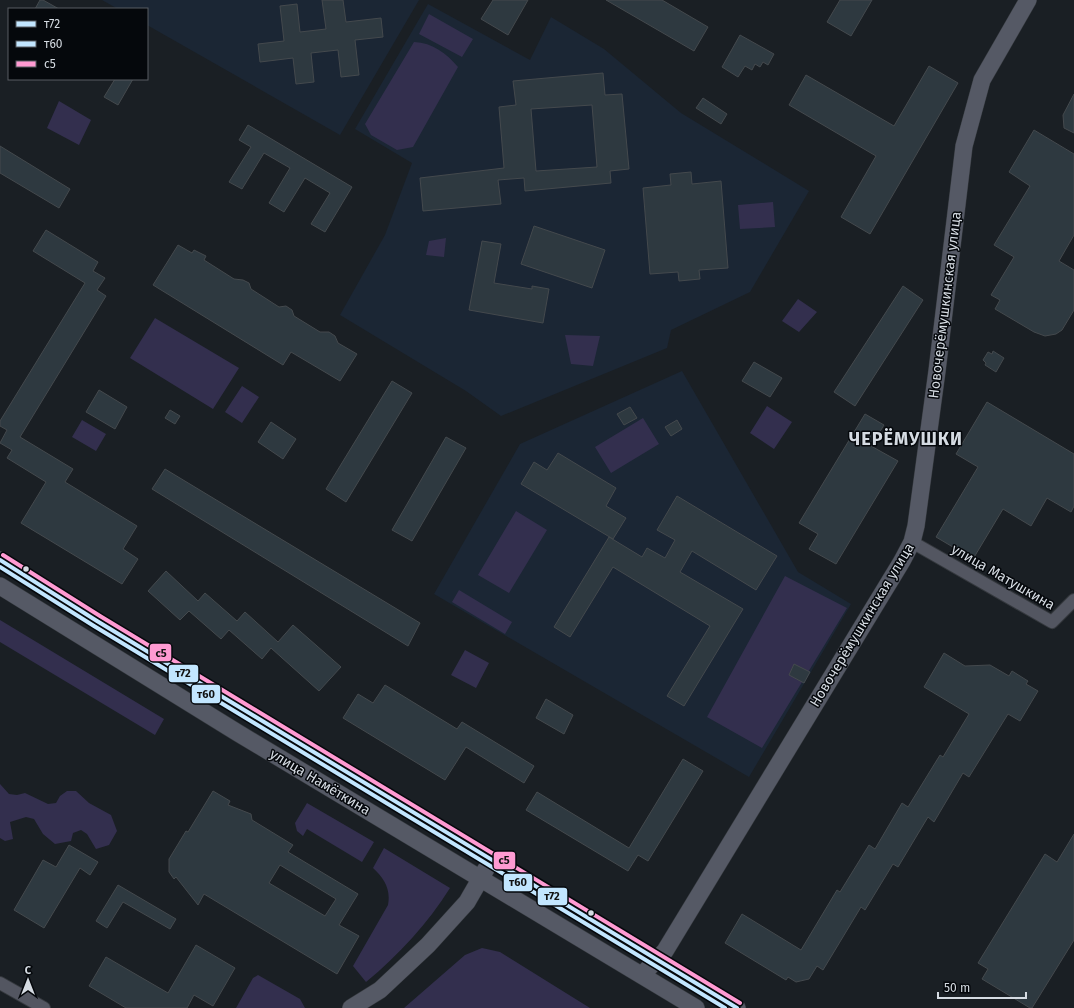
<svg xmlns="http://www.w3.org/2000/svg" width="1074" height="1008" font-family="'Fira Sans',sans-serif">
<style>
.built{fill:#1b2634}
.green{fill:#332f4e}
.building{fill:#2e3940;stroke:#44494d;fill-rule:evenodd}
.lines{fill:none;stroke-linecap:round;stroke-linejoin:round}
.street-casing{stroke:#35393e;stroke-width:14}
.secondary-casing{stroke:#35393e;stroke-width:18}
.street{stroke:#535661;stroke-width:12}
.secondary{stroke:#555965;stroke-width:17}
.bus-1-casing{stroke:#05080c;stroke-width:7}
.bus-2-casing{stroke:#05080c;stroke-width:7}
.bus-3-casing{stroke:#05080c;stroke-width:7}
.bus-1{stroke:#c2e6ff;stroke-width:4}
.bus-2{stroke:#c2e6ff;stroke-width:4}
.bus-3{stroke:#ff9ad2;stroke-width:4}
.bus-dot{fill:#d5dbe2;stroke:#05080c;stroke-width:1.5}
.labels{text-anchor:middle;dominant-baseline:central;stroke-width:3;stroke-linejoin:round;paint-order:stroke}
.street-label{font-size:14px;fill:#d5dbe2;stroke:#05080c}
.district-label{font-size:18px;font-weight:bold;letter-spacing:1px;fill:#d5dbe2;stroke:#05080c}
.line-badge{stroke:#05080c;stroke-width:1.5}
.pale-badge-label{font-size:11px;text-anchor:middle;font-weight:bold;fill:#111}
</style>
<rect width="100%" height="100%" fill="#1a1f24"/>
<path class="built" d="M102,0H419L340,135L147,25V9H118Z
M428,4L530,60L551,17L604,49L681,113L809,191L750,292L671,330L667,348L501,416L466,391L340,315L385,235L412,163L355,129Z
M682,371L798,572L851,604L749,777L434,594L520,444Z"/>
<path class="green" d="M429,14L473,39L462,57L419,34Z
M414,42C433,43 446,53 458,67L413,147L397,150L371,135L365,124Z
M59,101L91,120L79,145L47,128Z
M773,202L775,227L740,229L738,205Z
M446,238L444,257L426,255L429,241Z
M798,299L817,312L799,332L782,321Z
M155,318L239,368L213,409L130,358Z
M565,335L600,336L593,366L571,364Z
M242,386L259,397L242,423L225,412Z
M767,406L792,422L774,449L750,433Z
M643,418L659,444L611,473L595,447Z
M82,420L106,434L96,451L72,437Z
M516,511L547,530L509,593L478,575Z
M785,576L847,608L762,748L707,717Z
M459,590L512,622L505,634L452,602Z
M0,620L164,719L155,735L0,642Z
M465,650L489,663L476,688L451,675Z
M0,784L9,794L17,795L25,793L48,804L56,803L60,796L67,791H76L89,803L111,815L117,831L109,845L96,849L87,834L81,830L73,833L71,841L55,844L43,834L34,819L26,817L10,822L13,839L5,841L0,838Z
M307,803L374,842L362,862L307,829L303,836L297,831L295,823Z
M384,848L450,888C428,923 399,955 366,982L353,966L388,905C391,889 384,878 373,868Z
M482,948L500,952L590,1008H404L465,955Z
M258,975L300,999L305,1008H236L253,978Z"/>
<path class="building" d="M40,0H43L59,9H35Z
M322,0H343L346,22L381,18L383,37L355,40L359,75L341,77L338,50L311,53L314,82L296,84L293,58L260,62L258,44L284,41L280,6L297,4L300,32L326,29Z
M493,0H528L508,35L481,19Z
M606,0H662L708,27L694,51Z
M840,0H872L851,36L827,22Z
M740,35L774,54L768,65L763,62L760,67L755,64L752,70L745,66L738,77L722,67Z
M929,66L958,83L870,234L841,217L876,156L789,105L806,75L894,126Z
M603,73L605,95L622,94L629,169L610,171L611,183L525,191L524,178L498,180L501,204L423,211L420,178L504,168L499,107L516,105L513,81ZM592,105L597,167L536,171L531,109Z
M115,79H133L118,105L104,97Z
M1074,94V133L1064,128L1063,115Z
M703,98L727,114L721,124L696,108Z
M248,125L352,187L325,232L311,224L330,193L305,178L284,212L269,203L290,168L264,153L242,189L229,182L251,147L239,140Z
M1034,130L1074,154V235L1059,261L1074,270V310L1062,330L1056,334L1045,336L1034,332L995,309L1000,300L991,295L1014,257L994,245L1030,186L1009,172Z
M0,146L70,189L59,208L0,173Z
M691,172L692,184L721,181L728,268L699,270L700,279L679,281L678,272L650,274L643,188L671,185L670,174Z
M534,226L605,250L592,288L521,264Z
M46,230L98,262L93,271L105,278L97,290L106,296L20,437L73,469L65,482L137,526L123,549L138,559L122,584L21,523L46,482L7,458L12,450L0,443L7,430L0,426V421L85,283L33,251Z
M482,241L501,244L494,283L532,289V286L549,289L543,323L469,310Z
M178,245L192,253L194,250L206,256L204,260L234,279L243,280L249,283L251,289L279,307L286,306L292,310L294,316L320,332H329L335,336L338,343L357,354L340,381L291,352L283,365L153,285Z
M903,286L923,300L855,406L834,392Z
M993,351L1004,358L996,372L985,365L986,363L983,360L988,352L992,354Z
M754,362L782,378L770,397L742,381Z
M392,381L412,393L346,502L326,489Z
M99,390L127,407L115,429L86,412Z
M987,402L1074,454V506L1071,512L1047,498L1031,526L1003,509L973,559L936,537L978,467L956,454Z
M630,407L637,418L624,425L617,414Z
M170,410L180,416L175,424L165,418Z
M865,414L884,425L871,446L898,461L836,564L809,549L818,534L799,523Z
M677,420L682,429L671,436L665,427Z
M271,422L296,439L283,459L258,442Z
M446,437L466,448L412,541L392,530Z
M558,453L616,488L606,506L626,518L613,539L521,484L534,462L547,470Z
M165,469L420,623L408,646L152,489Z
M677,496L777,556L756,590L692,551L680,572L743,609L684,706L667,696L710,626L613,567L570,637L554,627L609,537L642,557L647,548L665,558L675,540L657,530Z
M166,571L198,601L205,593L237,621L245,612L278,642L293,625L341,667L319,691L271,648L262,659L229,630L221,639L189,611L180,620L148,591Z
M944,653L965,666L990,665L1009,676L1012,671L1028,681L1026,684L1038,691L1020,721L1008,714L969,777L963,773L934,822L928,817L898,867L893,864L865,910L861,907L823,970L817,966L809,979L796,982L788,977L786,980L725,943L742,914L801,950L837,890L840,892L869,845L875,849L902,803L908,807L940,755L943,757L969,714L924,687Z
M794,664L810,672L804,683L789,675Z
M385,685L457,729L462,722L534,766L524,783L466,747L445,780L343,718L358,694L373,703Z
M546,699L573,715L564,734L536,718Z
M683,759L703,771L648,861L638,855L628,871L526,810L537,792L629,848Z
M213,791L230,801L228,805L251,814L252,820L293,845L288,852L358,894L339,925L359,936L337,974L204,894L198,905L176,877L174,879L169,872V859L186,831L188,832ZM280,865L336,899L325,916L269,883Z
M1074,834V940L1032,1008H1030L982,979L988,969L978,963L1045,854L1057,862Z
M69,845L98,862L90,875L80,868L44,928L14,910L43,860L56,867Z
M118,885L176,919L170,929L123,902L107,928L96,921Z
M196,945L235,968L213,1006L194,995L187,1008H126L89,986L106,957L168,993Z"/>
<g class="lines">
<g class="street-casing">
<path id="street" d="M912,542L1052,622L1074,600
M0,983L44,1008"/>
</g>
<g class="secondary-casing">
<path id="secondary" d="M0,560L97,621L737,1008
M0,586L238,733L696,1008
M642,975L665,951L902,561L912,542L916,526L937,371L964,146L982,80L1028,0
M351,1008L380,990L428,945L467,902L486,869"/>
</g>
<use href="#street" class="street"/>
<use href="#secondary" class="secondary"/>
<g class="bus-1-casing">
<path id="bus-1" d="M0,560L97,621L737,1008"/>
</g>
<g class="bus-2-casing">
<path id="bus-2" d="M0,567L94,626L725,1008"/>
</g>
<g class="bus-3-casing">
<path id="bus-3" d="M3,555L100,616L740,1003"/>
</g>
<use href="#bus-1" class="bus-1"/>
<use href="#bus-2" class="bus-2"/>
<use href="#bus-3" class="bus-3"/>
</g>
<g class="bus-dot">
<circle cx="26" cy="569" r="3.5"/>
<circle cx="591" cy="913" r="3.5"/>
</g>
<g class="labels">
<g class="street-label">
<text transform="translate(945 305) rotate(-83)">Новочерёмушкинская улица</text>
<text transform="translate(1003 577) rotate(30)">улица Матушкина</text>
<text transform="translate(862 625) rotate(-59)">Новочерёмушкинская улица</text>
<text transform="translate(320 782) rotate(31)">улица Намёткина</text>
</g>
<g class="district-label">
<text x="906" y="439">ЧЕРЁМУШКИ</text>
</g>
</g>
<g class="line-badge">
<rect x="149" y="643" width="23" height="19" rx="4" fill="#ff9ad2"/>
<rect x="168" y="664" width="31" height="19" rx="4" fill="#c2e6ff"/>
<rect x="191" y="684" width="30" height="20" rx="4" fill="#c2e6ff"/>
<rect x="493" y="851" width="23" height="19" rx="4" fill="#ff9ad2"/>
<rect x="503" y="873" width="30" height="19" rx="4" fill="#c2e6ff"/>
<rect x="537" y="887" width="31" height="19" rx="4" fill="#c2e6ff"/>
</g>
<g class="pale-badge-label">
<text x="161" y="657">с5</text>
<text x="183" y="677">т72</text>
<text x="206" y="698">т60</text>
<text x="504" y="864">с5</text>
<text x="518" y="886">т60</text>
<text x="552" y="900">т72</text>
</g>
<rect x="8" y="8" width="140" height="72" fill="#05080c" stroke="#585c62"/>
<rect x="16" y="21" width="20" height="6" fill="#c2e6ff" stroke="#585c62"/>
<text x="44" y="28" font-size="12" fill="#d5dbe2">т72</text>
<rect x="16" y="41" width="20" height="6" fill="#c2e6ff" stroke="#585c62"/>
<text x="44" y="48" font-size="12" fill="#d5dbe2">т60</text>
<rect x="16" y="61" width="20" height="6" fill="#ff9ad2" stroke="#585c62"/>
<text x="44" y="68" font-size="12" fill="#d5dbe2">с5</text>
<g transform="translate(28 980)" stroke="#05080c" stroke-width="3" paint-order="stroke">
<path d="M0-3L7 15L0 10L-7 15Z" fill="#d5dbe2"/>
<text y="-6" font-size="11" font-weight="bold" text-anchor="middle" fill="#d5dbe2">С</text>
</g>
<path d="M938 992v6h88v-6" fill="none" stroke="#d5dbe2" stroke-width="2"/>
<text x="944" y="992" font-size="12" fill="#d5dbe2" stroke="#05080c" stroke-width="3" paint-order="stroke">50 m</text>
</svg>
